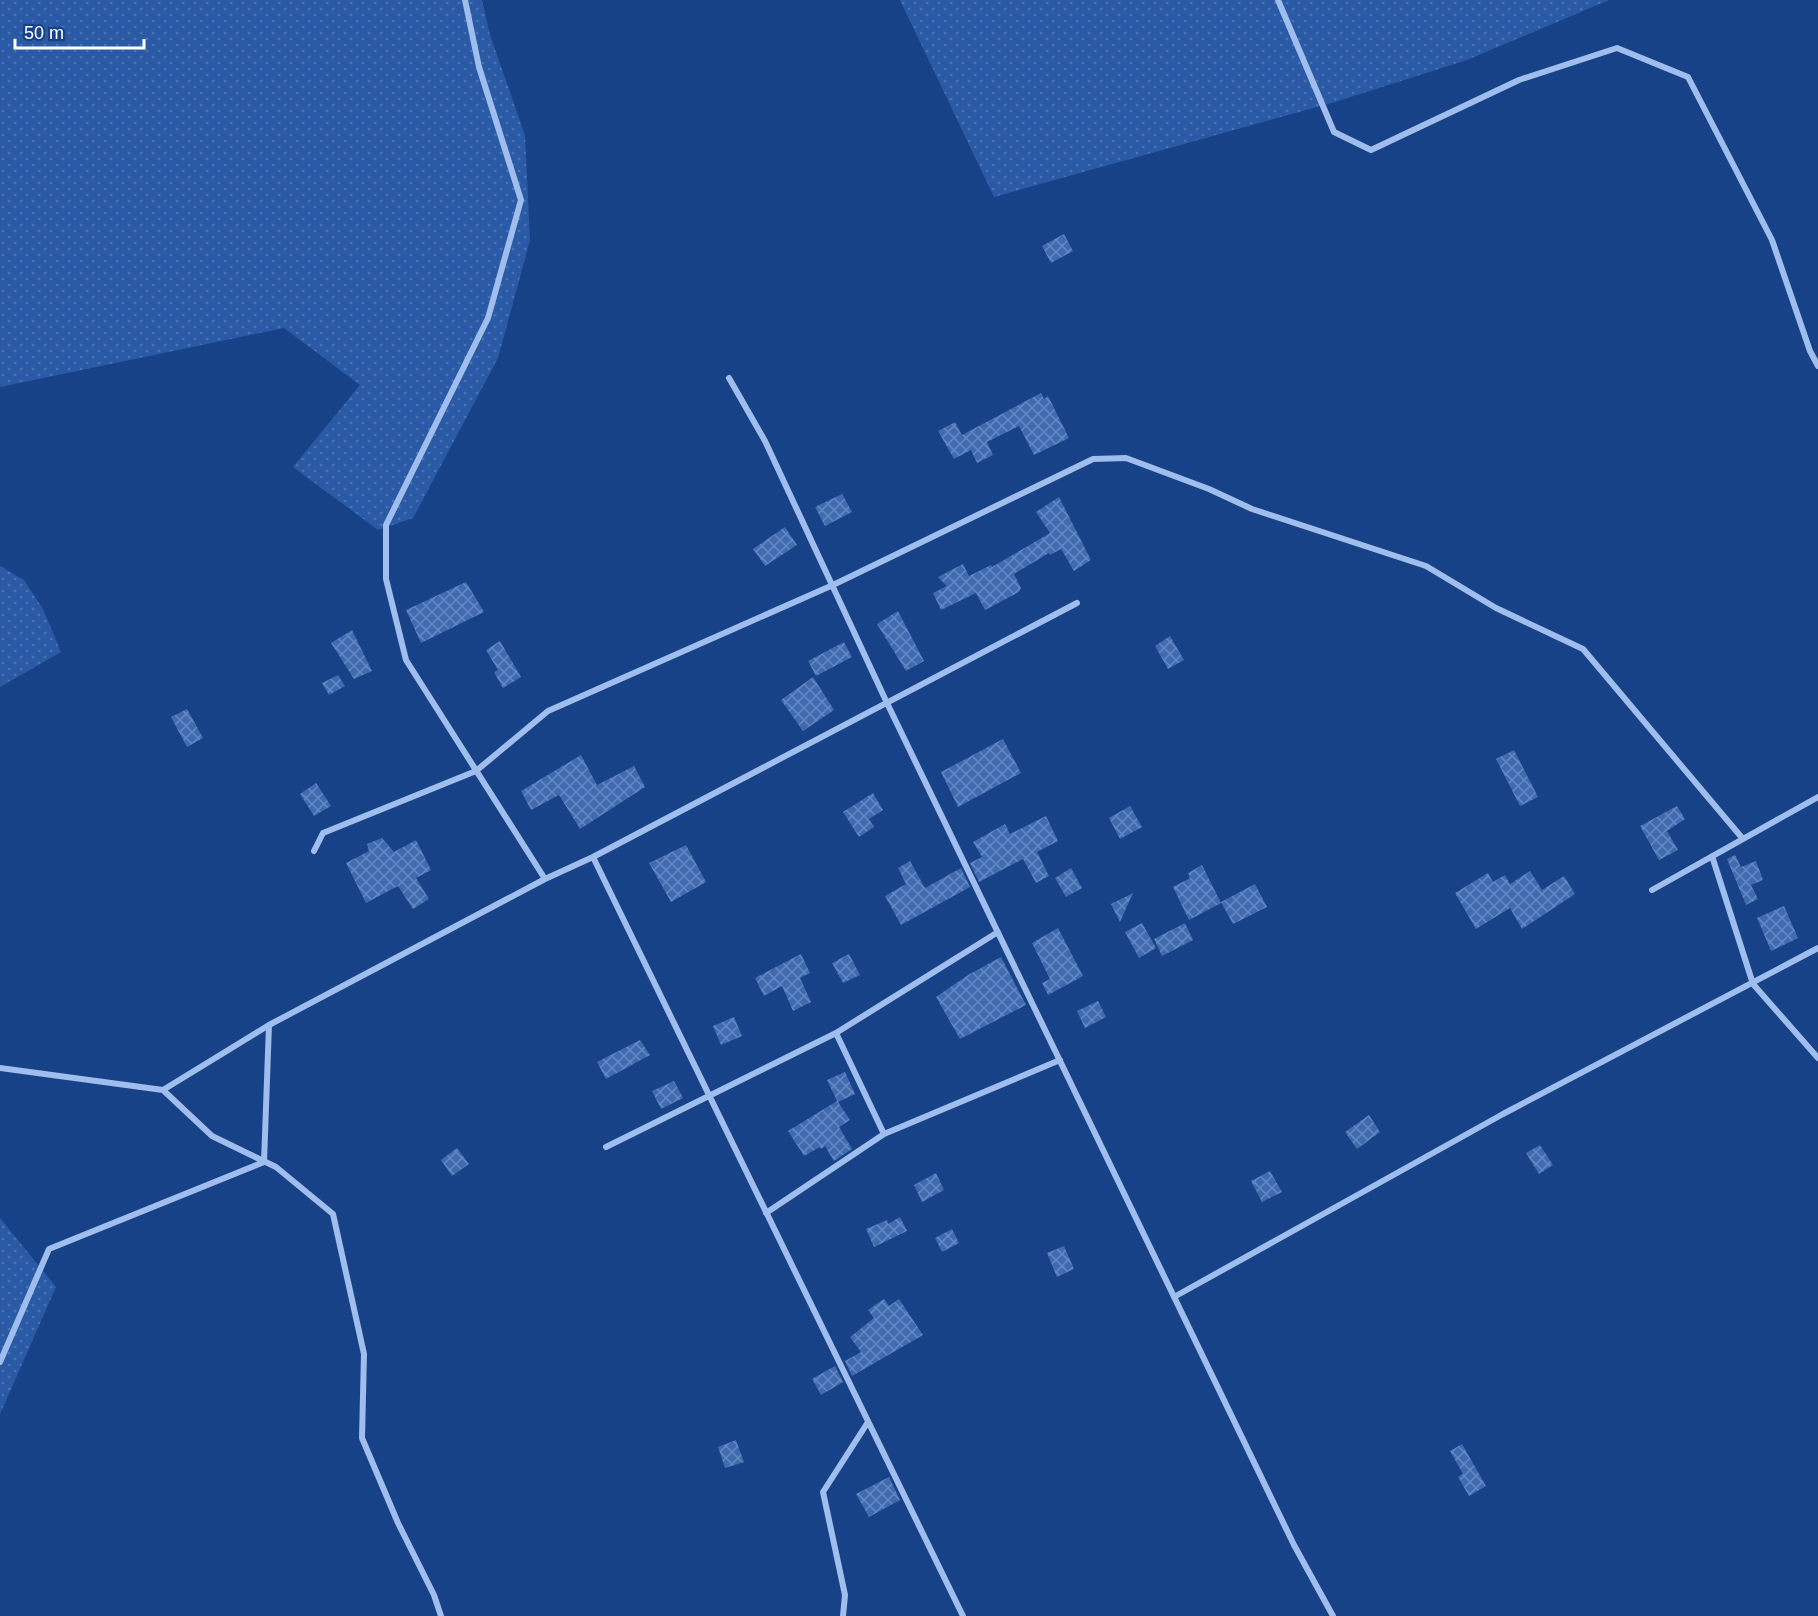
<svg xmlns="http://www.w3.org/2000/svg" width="1818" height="1616" font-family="Helvetica,sans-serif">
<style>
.grass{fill:url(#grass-dots)}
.building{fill:url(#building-cross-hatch)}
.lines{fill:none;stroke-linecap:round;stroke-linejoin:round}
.street{stroke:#9fbded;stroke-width:6}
</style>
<defs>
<pattern id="grass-dots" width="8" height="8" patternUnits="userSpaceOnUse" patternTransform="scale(1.5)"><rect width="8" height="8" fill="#2a5aa5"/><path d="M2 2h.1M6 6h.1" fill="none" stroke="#4a73b2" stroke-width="1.8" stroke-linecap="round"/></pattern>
<pattern id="building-cross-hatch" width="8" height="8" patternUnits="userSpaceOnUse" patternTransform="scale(1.5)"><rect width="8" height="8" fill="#406bb1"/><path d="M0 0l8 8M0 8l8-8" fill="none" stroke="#6689c1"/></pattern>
</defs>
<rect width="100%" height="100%" fill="#184287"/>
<path class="grass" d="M0,0H482L490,35L525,135L530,240L498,358L413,518L378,530L293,467L360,385L284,328L0,387Z
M900,0H1609L1467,60L1335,102L994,197Z
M0,566L24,580L43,609L61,652L0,687Z
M0,1218L56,1287L0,1414Z"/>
<path class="building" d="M1064,234L1073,251L1051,263L1042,246Z
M1041,393L1044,399L1048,396L1069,438L1034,455L1019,426L987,442L993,455L977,463L971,450L954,459L938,431L955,422L962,435Z
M842,494L852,512L825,526L815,507Z
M1059,497L1091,560L1074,571L1061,549L1050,555L1049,553L1014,574L1021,588L1019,592L985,610L976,593L941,610L933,593L947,586L938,577L963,564L969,576L991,565L992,567L1050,533L1036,512Z
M785,527L797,545L765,566L753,549Z
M466,582L484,612L421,643L406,610Z
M898,611L924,661L906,671L877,624Z
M352,630L372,671L354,679L331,643Z
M1170,636L1184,660L1168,669L1155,646Z
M500,641L521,677L503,688L494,672L498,670L486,650Z
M844,642L852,657L816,676L808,661Z
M338,675L345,686L329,695L322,683Z
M813,677L834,710L803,731L781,700Z
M187,709L203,738L187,747L171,717Z
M1003,739L1021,773L958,807L941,772Z
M1514,750L1538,797L1520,806L1496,759Z
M581,755L597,785L634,766L645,787L580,829L559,795L531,810L521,791Z
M316,783L331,806L314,816L300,794Z
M873,793L883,810L869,819L874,827L859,837L843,812Z
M1130,806L1142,827L1120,839L1109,818Z
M1677,806L1685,819L1667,831L1678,850L1659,860L1640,826Z
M1046,816L1058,841L1037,852L1049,876L1036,883L1023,859L979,882L970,863L982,857L973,842L1005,824L1010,834Z
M382,838L394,852L416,840L431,870L416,878L429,899L413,909L398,886L366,903L346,863L369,851L367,844Z
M686,845L706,882L671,902L649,863Z
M1735,855L1741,867L1756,861L1763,880L1751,885L1758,899L1746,905L1727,859Z
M910,861L925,888L961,868L970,887L901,925L885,896L906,884L898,868Z
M1202,865L1221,903L1189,920L1173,887L1190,878L1188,873Z
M1071,868L1082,888L1066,897L1055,878Z
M1530,871L1542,890L1564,876L1575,894L1522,929L1510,908L1476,929L1455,893L1488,873L1493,882L1505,875L1510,884Z
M1255,884L1267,907L1233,924L1221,902Z
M1133,893L1120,922L1111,904Z
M1784,906L1798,938L1771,951L1757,918Z
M1142,923L1156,948L1139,958L1125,932Z
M1185,923L1193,940L1162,956L1154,939Z
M1058,928L1083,976L1048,995L1042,983L1050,979L1032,943Z
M801,954L810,973L800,978L811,1002L793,1011L782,986L764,996L755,978Z
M849,954L860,975L843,983L832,963Z
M1001,957L1026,1005L960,1039L936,997L968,975Z
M1098,1001L1106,1017L1085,1028L1077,1011Z
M734,1017L742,1036L721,1045L713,1026Z
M640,1040L650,1055L606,1079L597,1062Z
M845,1072L855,1094L838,1102L850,1120L839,1127L852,1149L834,1161L825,1146L821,1149L820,1147L804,1156L788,1131L837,1101L827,1080Z
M674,1081L683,1098L661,1109L652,1091Z
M1369,1115L1380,1132L1357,1149L1345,1132Z
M1540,1145L1553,1165L1539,1174L1526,1153Z
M457,1148L469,1164L452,1176L441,1160Z
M1270,1171L1282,1192L1262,1202L1251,1181Z
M936,1173L944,1190L922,1202L914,1185Z
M900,1217L907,1231L874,1247L866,1229L887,1220L888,1224Z
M952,1229L959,1243L942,1252L935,1238Z
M1064,1246L1074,1269L1057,1277L1047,1253Z
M884,1299L889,1306L899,1299L923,1335L852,1376L845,1361L861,1352L850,1337L874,1318L868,1310Z
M835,1366L843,1382L821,1395L812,1379Z
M736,1440L744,1462L725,1468L718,1447Z
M1462,1444L1486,1486L1469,1496L1458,1477L1463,1474L1450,1451Z
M889,1477L900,1500L869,1517L856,1494Z"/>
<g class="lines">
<path class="street" d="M465,0L479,67L521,200L488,318L386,525V579L406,660L545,879L593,857L963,1616
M1278,0L1334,132L1371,150L1519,80L1617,48L1688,77L1772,240L1810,351L1818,366
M729,378L765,441L887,703L1294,1545L1333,1616
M314,851L323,833L476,771L548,711L833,585L1093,459L1126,458L1209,489L1252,509L1426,566L1496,608L1583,649L1743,839
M1712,856L1753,984L1818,1058
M593,857L1077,603
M1652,890L1818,797
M836,1033L998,932
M0,1068L163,1090L269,1025
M163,1090L212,1136L276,1167L333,1214L364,1354L362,1438L398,1523L434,1595L441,1616
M884,1134L1060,1060
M606,1147L836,1033L884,1134L766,1213
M1174,1297L1503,1114L1818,948
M0,1362L49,1249L264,1162L269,1025L545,879
M843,1616L845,1595L823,1492L868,1422"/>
</g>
<path d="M15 39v9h129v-9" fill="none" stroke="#ffffff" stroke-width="3"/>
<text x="24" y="39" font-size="18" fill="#ffffff" stroke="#184287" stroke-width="4.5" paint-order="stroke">50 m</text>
</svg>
